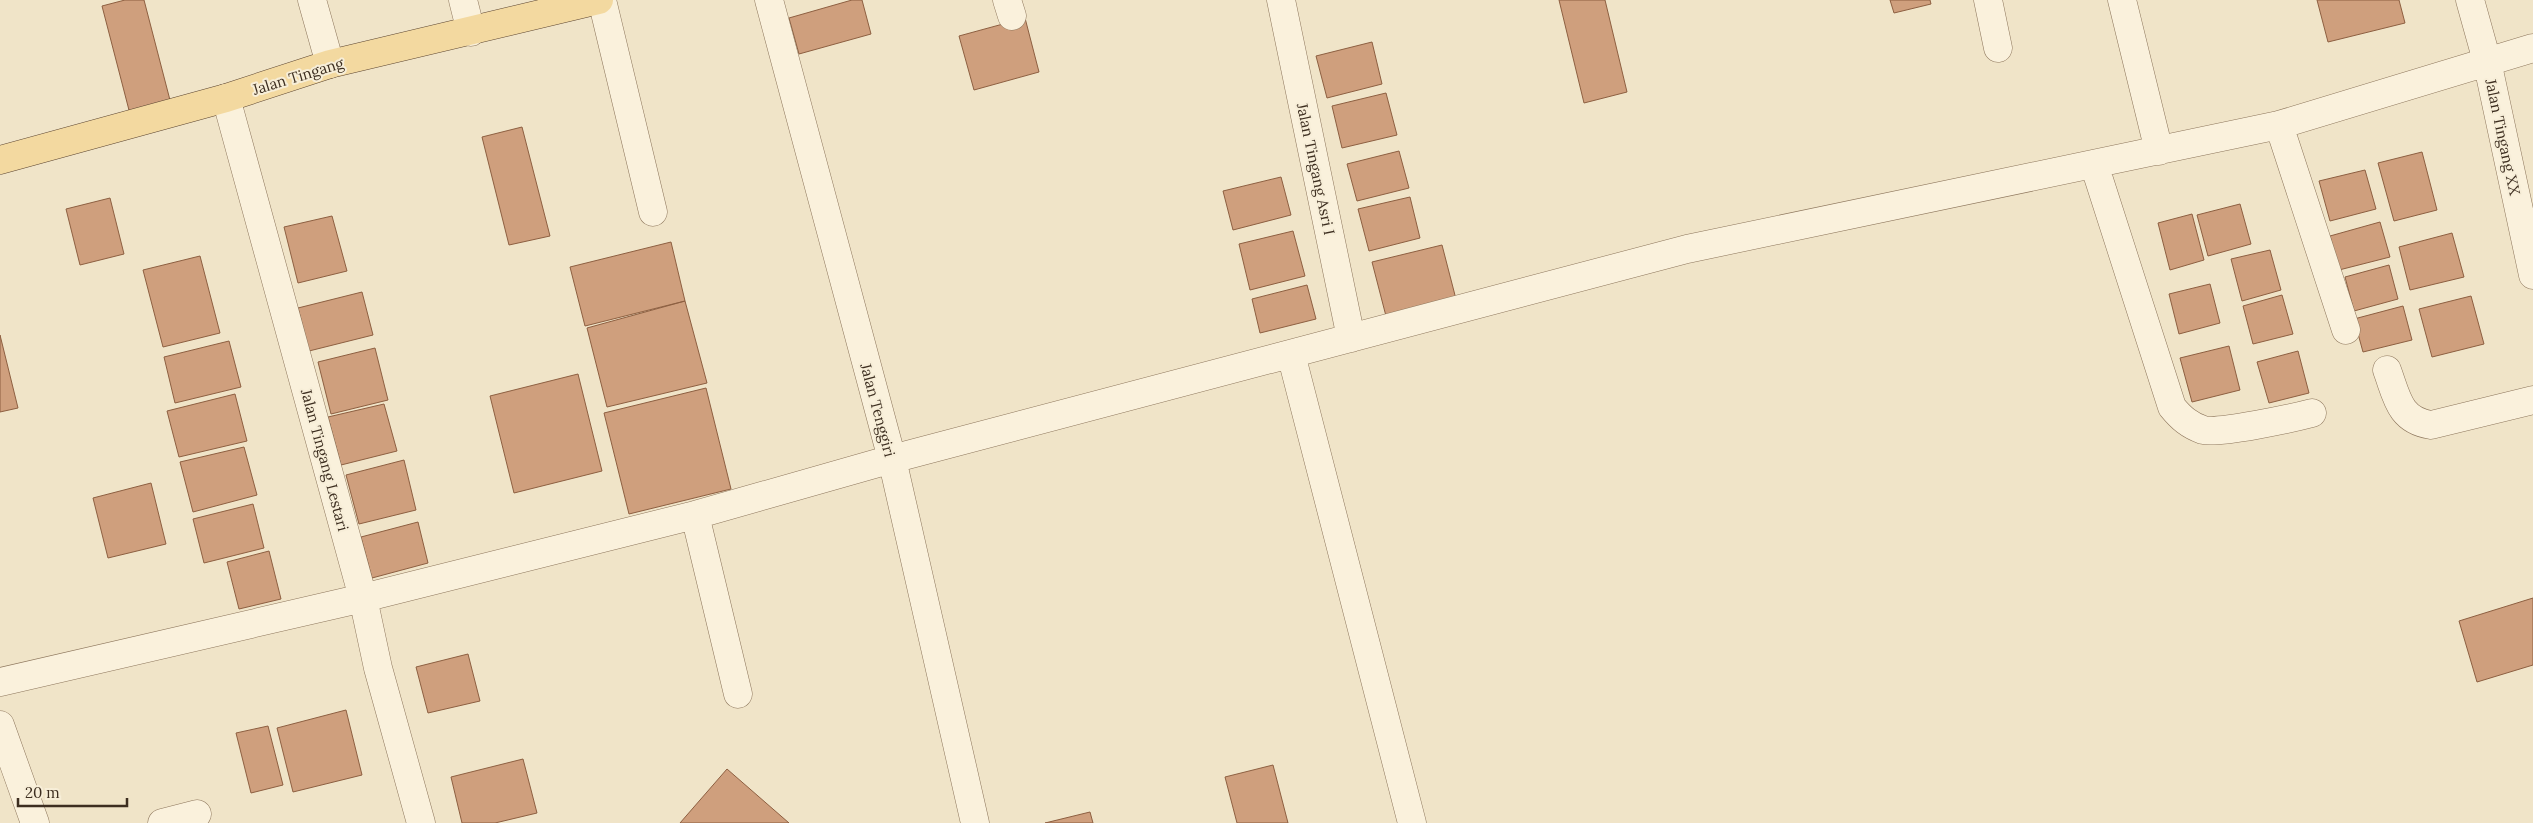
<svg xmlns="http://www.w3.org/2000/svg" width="2533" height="823" font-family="Lora,serif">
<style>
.building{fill:#cf9f7d;stroke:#8d5f41}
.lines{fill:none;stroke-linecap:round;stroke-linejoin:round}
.minor-casing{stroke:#8d765c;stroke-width:29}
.major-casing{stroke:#5b4430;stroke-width:29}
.minor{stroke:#faf1dc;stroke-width:28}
.major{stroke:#f3d9a0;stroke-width:28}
.labels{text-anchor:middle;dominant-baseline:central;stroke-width:4;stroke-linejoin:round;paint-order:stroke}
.street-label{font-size:15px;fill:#3d2e20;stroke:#f7eed8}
</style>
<rect width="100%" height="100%" fill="#f0e4c8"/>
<path class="building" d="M125,0H144L171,104L130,114L102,6Z
M852,0H862L871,34L799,54L789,18Z
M1559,0H1605L1627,92L1584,103Z
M1890,0H1930L1931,4L1894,13Z
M2317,0H2399L2405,23L2328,42Z
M1025,18L1039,72L974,90L959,36Z
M1372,42L1382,84L1327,98L1316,56Z
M1386,93L1397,135L1342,148L1332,106Z
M522,127L550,236L509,245L482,137Z
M1399,151L1409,188L1357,201L1347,164Z
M2422,152L2437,210L2394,221L2378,163Z
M2365,170L2376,209L2330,221L2319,181Z
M1281,177L1291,215L1233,230L1223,191Z
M1410,197L1420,238L1369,251L1358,209Z
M110,198L124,254L80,265L66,209Z
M2240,204L2251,244L2208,256L2197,215Z
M2192,214L2204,260L2170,270L2158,223Z
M332,216L347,271L298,283L284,227Z
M2380,222L2390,257L2339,270L2330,236Z
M1293,231L1305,276L1250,290L1239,244Z
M2452,233L2464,277L2410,290L2399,247Z
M671,242L685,301L585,326L570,267Z
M1442,245L1457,303L1387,320L1372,262Z
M2270,250L2281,290L2242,301L2231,259Z
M200,256L220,333L163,347L143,270Z
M2389,265L2398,299L2354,311L2345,277Z
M2210,284L2220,323L2179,334L2169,294Z
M1307,285L1316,319L1260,333L1252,299Z
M362,292L373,335L309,351L298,308Z
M2282,295L2293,334L2253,344L2243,306Z
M2471,296L2484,344L2432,357L2419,309Z
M685,301L707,383L607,407L587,328Z
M2403,306L2412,340L2363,352L2354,319Z
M0,335L18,408L0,412Z
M229,341L241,387L175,403L164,357Z
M2229,346L2240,390L2192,402L2180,358Z
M375,348L388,400L331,414L318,362Z
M2298,351L2309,393L2269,403L2257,362Z
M578,374L602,471L514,493L490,396Z
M706,388L731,489L629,514L604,413Z
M235,394L247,441L179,457L167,411Z
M384,404L397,451L341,465L328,417Z
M244,447L257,495L193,512L180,462Z
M404,460L416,510L359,524L346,475Z
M151,483L166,544L108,558L93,498Z
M253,504L264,548L204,563L193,519Z
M418,522L428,563L372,578L361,537Z
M269,551L281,599L239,609L227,562Z
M2533,598V665L2477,682L2459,621Z
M468,654L480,701L428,713L416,667Z
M346,710L362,775L293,792L277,728Z
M268,726L283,785L251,793L236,733Z
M523,759L537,813L495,823H462L451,777Z
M1273,765L1288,823H1237L1225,777Z
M727,769L789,823H680Z
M1090,812L1093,823H1045Z"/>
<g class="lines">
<g class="minor-casing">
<path id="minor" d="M312,0L330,64
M463,0L471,32
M602,0L653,212
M769,0L892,459L975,823
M1007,0L1012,16
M1281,0L1351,338
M1988,0L1998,48
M2122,0L2159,151
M2470,0L2487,61L2533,275
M226,98L363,598L378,668L421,823
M2094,164L2172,407C2181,418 2189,425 2203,430C2219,434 2293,418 2312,413
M2346,330L2279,125L2533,48
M1291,354L1412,823
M2387,370C2397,397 2399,420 2431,425L2533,400
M695,515L738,694
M0,682L363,598L695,515L892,459L1687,249L2279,125
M0,725L35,823
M162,823L197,814"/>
</g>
<g class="major-casing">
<path id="major" d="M0,160L226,98L330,64L599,0"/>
</g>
<use href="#minor" class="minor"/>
<use href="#major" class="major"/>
</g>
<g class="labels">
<g class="street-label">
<text transform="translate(298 76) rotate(-17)">Jalan Tingang</text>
<text transform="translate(2503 137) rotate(78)">Jalan Tingang XX</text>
<text transform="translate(1316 169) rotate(78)">Jalan Tingang Asri I</text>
<text transform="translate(878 410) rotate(75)">Jalan Tenggiri</text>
<text transform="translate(325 460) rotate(75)">Jalan Tingang Lestari</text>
</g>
</g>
<path d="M18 798v8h109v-8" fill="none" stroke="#3d2e20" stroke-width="2.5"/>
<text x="25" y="798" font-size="15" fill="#3d2e20" stroke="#f7eed8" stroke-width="4" paint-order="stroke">20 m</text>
</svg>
